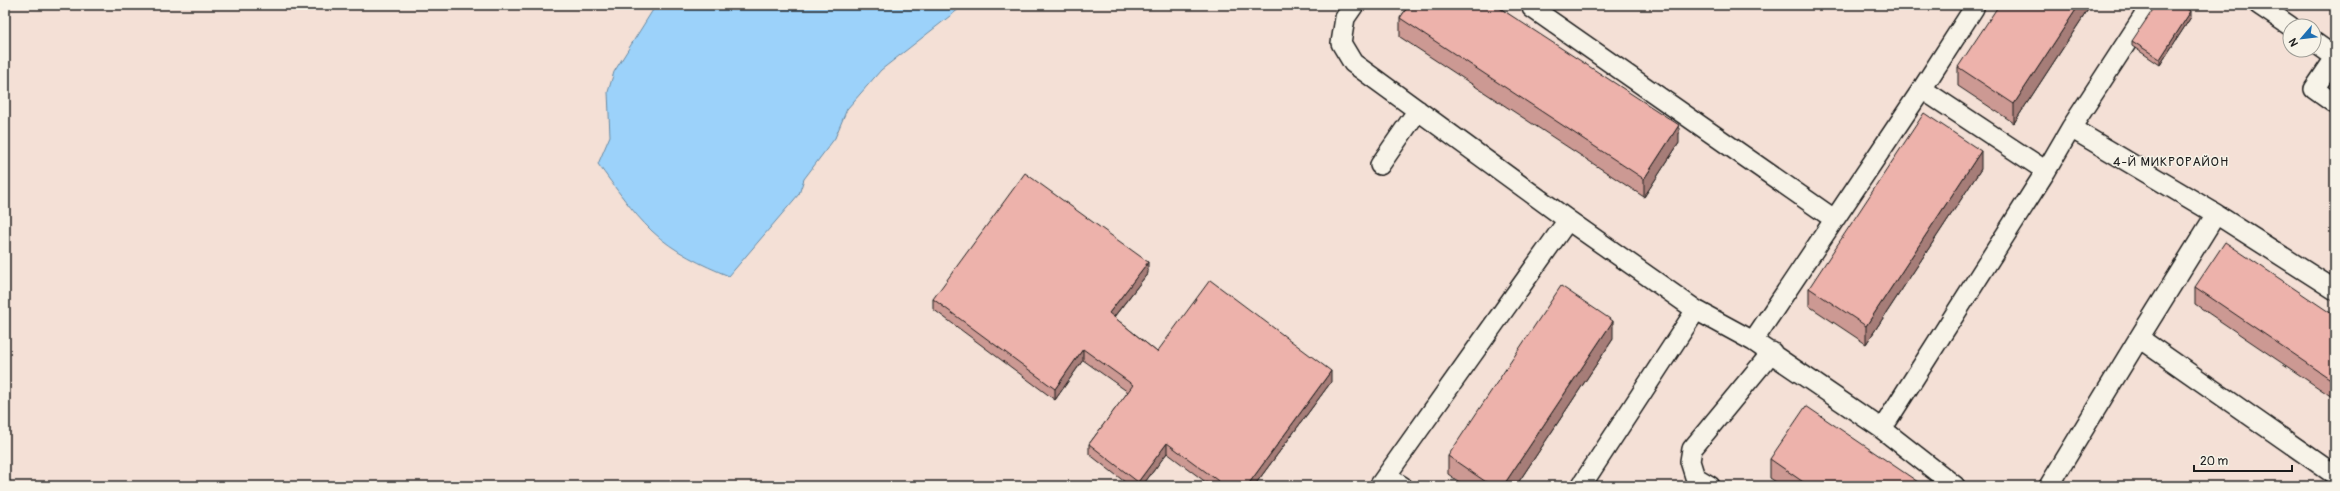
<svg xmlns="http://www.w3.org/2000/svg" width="2340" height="491" font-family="Pangolin,sans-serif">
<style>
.water{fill:#9cd2fa;stroke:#6989a1}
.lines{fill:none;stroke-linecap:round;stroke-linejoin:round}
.service-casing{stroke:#1c1c1c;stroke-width:22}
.service{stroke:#f7f3e8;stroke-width:19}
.wall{fill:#cc9993;stroke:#1c1c1c}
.shaded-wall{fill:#a67d78;stroke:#1c1c1c}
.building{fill:#edb2ab;stroke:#1c1c1c}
.labels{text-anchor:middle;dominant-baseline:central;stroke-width:3;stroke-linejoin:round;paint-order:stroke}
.neighbourhood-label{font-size:13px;letter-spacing:1px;fill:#1c1c1c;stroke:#f7f3e8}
</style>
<rect width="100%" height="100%" fill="#f4e0d6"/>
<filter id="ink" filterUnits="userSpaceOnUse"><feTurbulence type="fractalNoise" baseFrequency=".025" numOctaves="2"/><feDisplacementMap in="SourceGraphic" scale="8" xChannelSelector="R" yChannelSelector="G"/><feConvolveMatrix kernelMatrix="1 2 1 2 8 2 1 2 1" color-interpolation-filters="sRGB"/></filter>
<g filter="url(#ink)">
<path class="water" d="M656,5H964L881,70L847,109L835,138L804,179L799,194L729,276C702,265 674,252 652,231C632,212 615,187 598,164L610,136L608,92L614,72Z"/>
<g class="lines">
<g class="service-casing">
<path id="service" d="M1354,5L1345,18L1341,43L1353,63L1568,220L1696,310L1753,341
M1534,5L1532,8L1834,219
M2259,5L2290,26
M2314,42L2335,57
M2335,58L2314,89L2335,104
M1922,89L2046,171
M2071,128L2216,214L2335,290
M1380,165L1418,110
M2216,214L2139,338L2335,475
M1882,429L2046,171L2071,128L2151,5
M1386,476L1402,486
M1379,486L1568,220
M1581,486L1696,310
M1710,486L1695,477L1690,461L1692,449L1772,352
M1955,486L1882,429L1753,341L1922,89L1974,8L1970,5
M2049,486L2139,338"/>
</g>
<use href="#service" class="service"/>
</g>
<path class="wall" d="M1409,5H1500L1499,7L1679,143L1644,197L1400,37V18Z
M2091,5L2014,123L1958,86V67Z
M2191,17L2160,65L2132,46V41Z
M1981,169L1866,344L1809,306V288Z
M1148,273L1114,317L1157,352L1331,382L1254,486H1211L1167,453L1142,486H1130L1089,454V444L1128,392L1083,360L1055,400L933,309V299Z
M2195,287L2335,316V399L2195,304Z
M1613,339L1516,486H1465L1448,474V456Z
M1770,459L1924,486H1782L1770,478Z"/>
<path class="shaded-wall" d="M2079,5H2091L2014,123V104Z
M2191,11V17L2160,65V59Z
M1679,125V143L1644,197V179Z
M1981,151V169L1866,344V326Z
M1148,262V273L1109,323V313Z
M1613,321V339L1516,486H1503Z
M1083,349V360L1055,400V389Z
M1331,371V382L1254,486H1247Z
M1167,443V453L1142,486H1138V482Z"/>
<path class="building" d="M1409,5H1495L1679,125L1644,179L1400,18Z
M1999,5H2079L2014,104L1958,67Z
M2156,5H2182L2191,11L2160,59L2132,41Z
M1924,113L1981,151L1866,326L1809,288Z
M1025,173L1148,262L1109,313L1157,352L1210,280L1331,371L1247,486H1225L1167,443L1138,482L1089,444L1133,385L1083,349L1055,389L933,299Z
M2225,242L2335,316V382L2195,287Z
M1561,286L1613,321L1503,486H1492L1448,456Z
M1806,406L1924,486H1809L1770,459Z"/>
</g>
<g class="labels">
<g class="neighbourhood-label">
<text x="2171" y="162">4-Й МИКРОРАЙОН</text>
</g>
</g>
<rect width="2340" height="491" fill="none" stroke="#f7f3e8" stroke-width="20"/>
<rect x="10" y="10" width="2320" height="471" fill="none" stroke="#1c1c1c" stroke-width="1.5" filter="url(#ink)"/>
<g transform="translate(2302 38) rotate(242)"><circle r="19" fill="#f7f3e8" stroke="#9f9d96"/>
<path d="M0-3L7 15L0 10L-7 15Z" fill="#1f6fb2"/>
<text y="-6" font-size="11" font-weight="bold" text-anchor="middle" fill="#1c1c1c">N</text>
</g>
<path d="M2194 465v6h98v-6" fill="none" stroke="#1c1c1c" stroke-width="2"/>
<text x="2200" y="465" font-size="12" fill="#1c1c1c" stroke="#f7f3e8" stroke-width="3" paint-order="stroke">20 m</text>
</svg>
